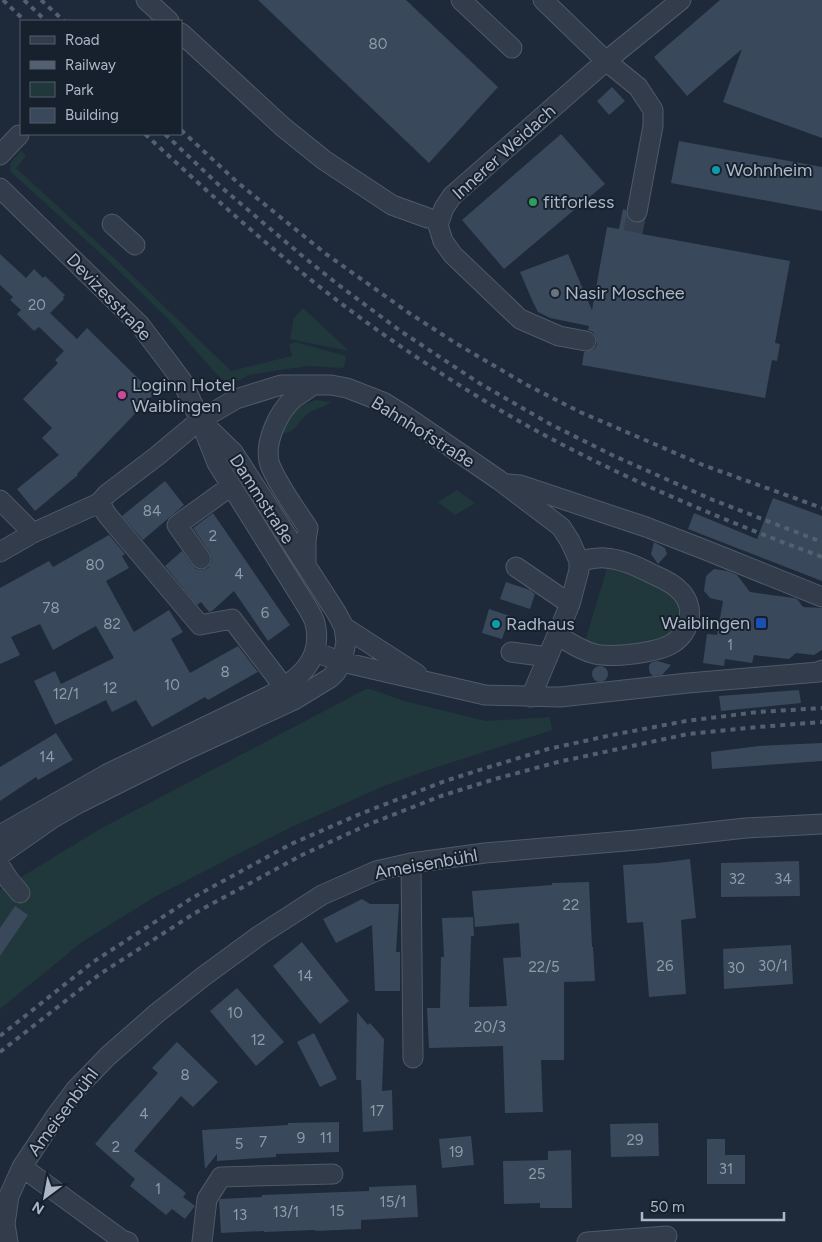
<svg xmlns="http://www.w3.org/2000/svg" width="822" height="1242" font-family="Figtree,sans-serif">
<style>
.green{fill:#20383b}
.building{fill:#39485a}
.lines{fill:none;stroke-linecap:round;stroke-linejoin:round}
.minor-tunnel{stroke:#333f4f;stroke-width:19;stroke-dasharray:19 9;stroke-linecap:butt}
.minor-casing{stroke:#4f5a68;stroke-width:21}
.minor{stroke:#323c4a;stroke-width:19}
.rail{stroke:#536072;stroke-width:4;stroke-dasharray:5 5;stroke-linecap:butt}
.culture-dot{fill:#0f9aa8;stroke:#17212e;stroke-width:2}
.leisure-dot{fill:#2e9e5b;stroke:#17212e;stroke-width:2}
.worship-dot{fill:#6b7280;stroke:#17212e;stroke-width:2}
.hotel-dot{fill:#d1479c;stroke:#17212e;stroke-width:2}
.transit-dot{fill:#1a4fb4;stroke:#17212e;stroke-width:2}
.labels{text-anchor:middle;dominant-baseline:central;stroke-width:4;stroke-linejoin:round;paint-order:stroke}
.number-label{font-size:15px;fill:#8f9bac}
.street-label{font-size:18px;fill:#acb7c7;stroke:#17212e}
.poi-label{font-size:18px;fill:#acb7c7;stroke:#17212e;text-anchor:start}
</style>
<rect width="100%" height="100%" fill="#1e2a3a"/>
<path class="green" d="M21,151L26,156L16,168L113,257L231,371L292,356L289,345L295,342L346,356L344,368L309,366L280,370L249,375L232,384L219,377L171,322L110,262L11,172C8,161 14,159 21,151Z
M303,308L349,351L290,339L294,318Z
M316,400L331,402C324,408 313,409 306,415C296,423 296,434 281,433C290,416 296,406 316,400Z
M230,463L324,610L319,613L226,466Z
M457,490L475,503L455,515L438,502Z
M612,563L641,573L678,597L683,611L681,623L674,636L656,642L633,646L596,648L585,642L607,568Z
M366,689H371L404,701L486,721L550,717L552,730L428,770L384,786L289,828L156,896L82,942L0,1009V890L100,829Z"/>
<path class="building" d="M258,0H406L498,87L429,163Z
M720,0H822V138L723,102L742,49L687,96L654,57Z
M612,87L625,101L609,115L597,101Z
M561,134L605,184L504,269L462,220Z
M679,141L822,167V211L671,183Z
M623,209L626,210L627,216L630,221L635,223H640L645,220L642,234L790,261L775,343L780,344L777,361L772,360L765,398L582,365L584,352L590,351L595,348L597,344L596,337L593,332L588,330L589,326L550,318L538,312L532,300L520,272L568,254L592,310L607,227L619,229Z
M0,254L26,278L34,269L43,278L45,276L65,295L63,297L64,299L50,313L77,339L87,328L154,394L77,474L78,475L35,511L17,489L59,455L42,438L52,428L23,399L58,363L55,360L64,351L39,327L34,331L17,314L21,310L10,300L13,297L0,285Z
M165,481L184,505L143,540L122,516Z
M773,498L822,516V581L688,529L694,513L757,539Z
M213,513L290,625L268,641L234,591L212,611L209,612L201,602L197,605L165,566L182,551L192,565L196,569L202,570L208,568L211,563L212,558L210,553L193,528Z
M109,535L125,554L122,556L129,568L106,581L134,632L169,610L183,632L171,639L190,673L238,646L258,672L208,700L205,697L152,727L136,700L112,712L106,700L55,725L34,681L55,671L61,684L114,658L96,626L53,650L40,624L11,637L20,655L0,664V588L49,561L53,567Z
M654,542L665,548L667,554L658,564L651,554Z
M714,569L728,571L737,575L750,592L794,598L797,599L803,607L822,608V650L814,655L796,653L789,659L754,655L752,663L725,659L724,666L703,663L707,634L717,635L723,601L710,598L704,591L706,576Z
M506,582L530,590L535,594L530,609L500,599Z
M489,609L510,616L502,639L482,633Z
M658,661L671,665L662,675L653,676L650,673L649,669V665L652,662Z
M592 674a8 8 0 1 1 16 0a8 8 0 1 1-16 0Z
M799,690L801,703L721,711L719,696Z
M56,733L73,760L38,780L36,777L0,801V767Z
M822,743V761L712,769L711,752L759,746Z
M690,859L696,918L681,920L686,994L649,997L643,922L627,923L623,865L658,863Z
M799,861L800,896L721,897V863Z
M589,882L592,947H593L595,981L564,982V1060H541L543,1112L505,1113L503,1046L429,1048L427,1008H440L441,957H444L442,918L473,917L474,936H471L469,1007L507,1006L503,958L521,957L519,923L475,927L472,891L552,885V883Z
M362,899L370,904H399L396,952H400V991H375L372,925L336,943L323,919Z
M15,906L28,915L0,956V928Z
M302,942L349,1001L320,1024L273,966Z
M791,945L793,984L724,989L723,949Z
M237,988L284,1042L256,1066L210,1011Z
M357,1012L368,1025L370,1023L384,1039L382,1091L392,1090L393,1130L363,1132L361,1080H356Z
M314,1033L337,1079L320,1087L297,1042Z
M177,1042L218,1082L193,1107L181,1096L134,1151L186,1193L183,1197L195,1206L185,1219L172,1209L166,1215L130,1186L135,1179L95,1144L111,1125L158,1073L152,1068Z
M339,1122V1152L276,1154V1157L217,1161V1154L205,1169L202,1130L288,1125V1123Z
M658,1123L659,1156L611,1157L610,1124Z
M471,1136L474,1165L442,1168L439,1139Z
M707,1139H725V1155H745V1184H707Z
M571,1150L572,1208H540V1203L504,1204L503,1161L548,1160V1151Z
M416,1185L418,1217L361,1220V1229L315,1231V1230L264,1232V1231L221,1233L219,1201L220,1199L262,1197V1195L369,1191V1187Z"/>
<g class="lines">
<path class="minor-tunnel" d="M633,232L637,212"/>
<g class="minor-casing">
<path id="minor" d="M146,0L169,21
M461,0L512,48
M543,0L606,61L638,87L653,110V126L637,212
M181,33L283,127L324,160L392,205L428,218
M0,155L19,135
M0,188L140,325L171,366L182,381L200,420L217,463L304,602C308,609 313,616 315,623C324,661 297,680 269,696L107,774L0,835
M112,224L135,245
M586,341L559,336L520,319L453,255L443,241L438,225L444,208L452,196L606,61L681,0
M508,484L520,485L646,527L703,549L822,597
M0,500L33,533
M99,503L108,516L200,625L232,619L284,687
M0,552L33,533L99,503L107,494L157,456L200,420L236,399L281,385H331L347,388L383,402L404,415L499,480L561,527L570,541L579,561V570L570,604L531,697
M201,559L177,525L231,486
M306,565V540L308,528C295,508 279,487 270,465C263,444 278,412 294,398C300,394 307,390 313,385
M516,567L570,604
M344,627L417,674
M557,635C569,642 581,651 595,654C612,658 658,653 673,643C692,631 696,604 678,589C671,582 661,578 652,574C639,567 620,559 605,558C597,557 587,560 579,561
M315,652L342,662L485,695L560,697L688,683L819,672L822,670
M511,652L548,657
M0,855L53,818L79,803L175,755L294,700L330,678L336,672L342,662L346,642L344,627L336,612L233,452L204,424
M411,863L413,1058
M0,866L9,880L20,893
M22,1167L122,1240L128,1242
M8,1242L5,1224L9,1196L22,1167L55,1117L76,1089L108,1056L157,1013L204,976L260,935L322,895L376,871L411,863L485,853L637,840L746,828L822,824
M202,1242L207,1199L221,1177L333,1174
M587,1242L667,1236"/>
</g>
<use href="#minor" class="minor"/>
<path class="rail" d="M3,0L25,21
M24,0L46,21
M41,0L64,21
M181,130L237,182L326,254L409,313L457,344L527,385L580,412L703,465L822,508
M145,134C224,207 304,280 393,341C442,375 495,409 548,437C636,484 728,522 822,557
M165,134L221,187L300,254L336,283L399,330L479,383L550,424L612,455L713,500L822,542
M0,1036L93,962L192,898L291,844L360,814L445,781L486,768L548,749L612,735L686,721L758,712L822,708
M0,1052L100,974L195,913L302,855L367,825L441,796L495,779L558,762L688,734L758,727L822,722"/>
</g>
<g class="culture-dot">
<circle cx="716" cy="170" r="5"/>
<circle cx="496" cy="624" r="5"/>
</g>
<circle class="leisure-dot" cx="533" cy="202" r="5"/>
<circle class="worship-dot" cx="555" cy="293" r="5"/>
<circle class="hotel-dot" cx="122" cy="395" r="5"/>
<rect class="transit-dot" x="755" y="617" width="12" height="12" rx="2.5"/>
<g class="labels">
<g class="number-label">
<text x="378" y="44">80</text>
<text x="37" y="305">20</text>
<text x="152" y="511">84</text>
<text x="213" y="536">2</text>
<text x="95" y="565">80</text>
<text x="239" y="574">4</text>
<text x="51" y="608">78</text>
<text x="265" y="613">6</text>
<text x="112" y="624">82</text>
<text x="730" y="645">1</text>
<text x="225" y="672">8</text>
<text x="172" y="685">10</text>
<text x="110" y="688">12</text>
<text x="66" y="694">12/1</text>
<text x="47" y="757">14</text>
<text x="737" y="879">32</text>
<text x="783" y="879">34</text>
<text x="571" y="905">22</text>
<text x="665" y="966">26</text>
<text x="773" y="966">30/1</text>
<text x="544" y="967">22/5</text>
<text x="736" y="968">30</text>
<text x="305" y="976">14</text>
<text x="235" y="1013">10</text>
<text x="490" y="1027">20/3</text>
<text x="258" y="1040">12</text>
<text x="185" y="1075">8</text>
<text x="377" y="1111">17</text>
<text x="144" y="1114">4</text>
<text x="301" y="1138">9</text>
<text x="326" y="1138">11</text>
<text x="635" y="1140">29</text>
<text x="263" y="1142">7</text>
<text x="239" y="1144">5</text>
<text x="116" y="1147">2</text>
<text x="456" y="1152">19</text>
<text x="726" y="1169">31</text>
<text x="537" y="1174">25</text>
<text x="158" y="1189">1</text>
<text x="393" y="1202">15/1</text>
<text x="337" y="1211">15</text>
<text x="286" y="1212">13/1</text>
<text x="240" y="1215">13</text>
</g>
<g class="street-label">
<text transform="translate(504 152) rotate(-42)">Innerer Weidach</text>
<text transform="translate(109 297) rotate(46)">Devizesstraße</text>
<text transform="translate(423 432) rotate(32)">Bahnhofstraße</text>
<text transform="translate(262 499) rotate(57)">Dammstraße</text>
<text transform="translate(426 864) rotate(-10)">Ameisenbühl</text>
<text transform="translate(63 1112) rotate(-53)">Ameisenbühl</text>
</g>
<g class="poi-label">
<text x="726" y="170">Wohnheim</text>
<text x="543" y="202">fitforless</text>
<text x="565" y="293">Nasir Moschee</text>
<text x="132" y="385">Loginn Hotel<tspan x="132" dy="21">Waiblingen</tspan></text>
<text x="750" y="623" text-anchor="end">Waiblingen</text>
<text x="506" y="624">Radhaus</text>
</g>
</g>
<rect x="20" y="20" width="162" height="115" fill="#17212e" stroke="#535d6b"/>
<rect x="30" y="36" width="25" height="8" fill="#323c4a" stroke="#535d6b"/>
<text x="65" y="45" font-size="15" fill="#acb7c7">Road</text>
<rect x="30" y="61" width="25" height="8" fill="#536072" stroke="#535d6b"/>
<text x="65" y="70" font-size="15" fill="#acb7c7">Railway</text>
<rect x="30" y="82" width="25" height="15" fill="#20383b" stroke="#535d6b"/>
<text x="65" y="95" font-size="15" fill="#acb7c7">Park</text>
<rect x="30" y="108" width="25" height="15" fill="#39485a" stroke="#535d6b"/>
<text x="65" y="120" font-size="15" fill="#acb7c7">Building</text>
<g transform="translate(45 1197) rotate(212)" stroke="#17212e" stroke-width="4" paint-order="stroke">
<path d="M0-4L9 19L0 12L-9 19Z" fill="#acb7c7"/>
<text y="-8" font-size="14" font-weight="bold" text-anchor="middle" fill="#acb7c7">N</text>
</g>
<path d="M642 1212v8h142v-8" fill="none" stroke="#acb7c7" stroke-width="2.5"/>
<text x="650" y="1212" font-size="15" fill="#acb7c7" stroke="#17212e" stroke-width="4" paint-order="stroke">50 m</text>
</svg>
